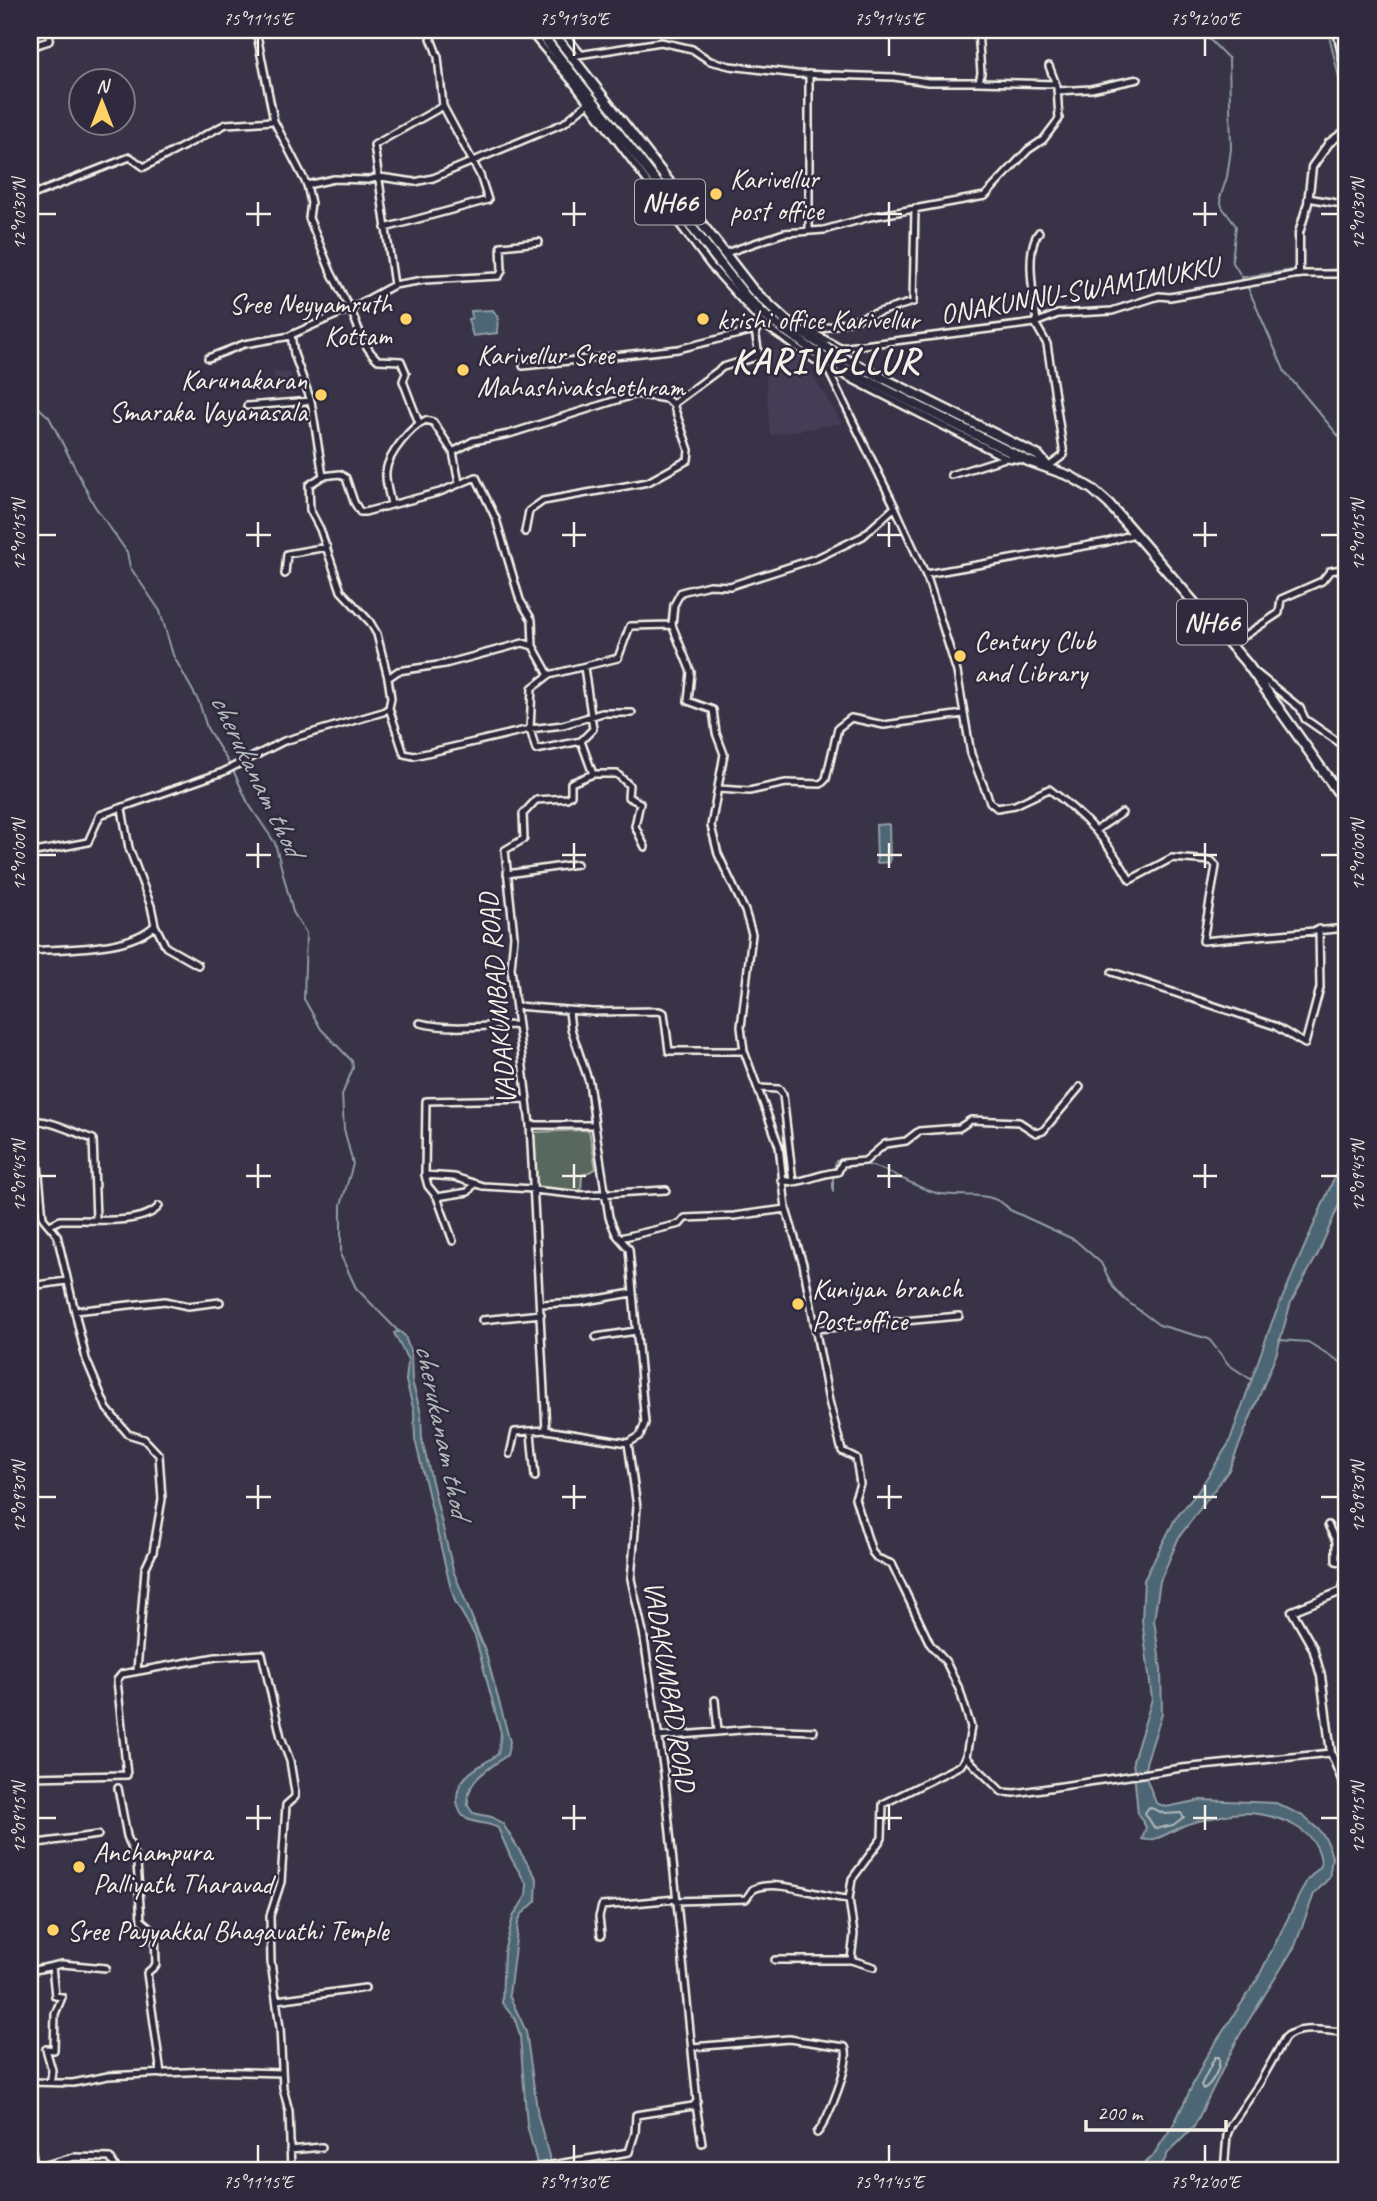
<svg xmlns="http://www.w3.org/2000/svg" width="1377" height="2201" font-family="Caveat,sans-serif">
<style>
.built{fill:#453e56}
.green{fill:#59685e;stroke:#a6aca3;stroke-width:2}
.water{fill:#4d6675;stroke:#909ea3;stroke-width:2}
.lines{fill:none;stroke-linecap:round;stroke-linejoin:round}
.shore{stroke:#b1b9ba;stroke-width:2}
.stream{stroke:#909ea3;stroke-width:2}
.minor-casing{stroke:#f4f1e8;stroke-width:10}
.major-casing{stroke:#f4f1e8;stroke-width:11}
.highway-casing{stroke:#f4f1e8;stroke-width:13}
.minor{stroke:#2f2a3d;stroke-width:5}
.major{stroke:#2f2a3d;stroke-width:6}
.highway{stroke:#2f2a3d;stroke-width:8}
.highway-bridge-casing{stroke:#f4f1e8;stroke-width:13;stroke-linecap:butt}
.highway-bridge{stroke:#2f2a3d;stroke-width:8}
.ticks{fill:none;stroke:#f4f1e8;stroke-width:2.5}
.poi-dot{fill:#ffd166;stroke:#2f2a3d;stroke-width:2.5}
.labels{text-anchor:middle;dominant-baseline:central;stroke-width:5;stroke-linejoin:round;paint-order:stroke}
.shield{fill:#2f2a3d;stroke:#b9b5b5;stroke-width:2}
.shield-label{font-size:26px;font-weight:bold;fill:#f4f1e8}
.poi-label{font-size:28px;fill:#f4f1e8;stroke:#2f2a3d;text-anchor:start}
.street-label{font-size:28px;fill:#f4f1e8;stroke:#2f2a3d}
.water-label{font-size:30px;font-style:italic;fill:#b1b9ba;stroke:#2f2a3d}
.district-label{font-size:35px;font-weight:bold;letter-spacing:2px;fill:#f4f1e8;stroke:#2f2a3d}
.neatline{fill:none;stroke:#f4f1e8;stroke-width:2.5}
.ticks-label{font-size:18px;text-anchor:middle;fill:#f4f1e8}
</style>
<rect width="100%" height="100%" fill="#393348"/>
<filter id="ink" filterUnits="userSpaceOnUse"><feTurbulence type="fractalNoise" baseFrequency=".0143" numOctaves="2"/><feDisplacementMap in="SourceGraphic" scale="14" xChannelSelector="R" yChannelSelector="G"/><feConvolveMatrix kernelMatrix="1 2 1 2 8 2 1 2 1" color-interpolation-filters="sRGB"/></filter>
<g filter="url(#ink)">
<path class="built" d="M795,346L842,423L770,435L764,354Z
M274,372L291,373L296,389L292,394H275Z"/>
<path class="green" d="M589,1130L596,1169L582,1175L581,1193L536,1189L533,1132Z"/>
<path class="water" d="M493,310L498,318L497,333L473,336L468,319L472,318L471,311Z
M889,824L890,862L877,863L876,825Z
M1347,1148V1186L1318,1254L1291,1302L1276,1355L1229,1470L1179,1537L1160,1581L1154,1620L1161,1669L1162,1714L1146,1763L1147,1780L1156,1803L1166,1807L1201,1800L1276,1803L1303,1816L1319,1830L1327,1841L1332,1857L1329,1878L1314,1894L1295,1946L1239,2036L1194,2127L1168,2153L1159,2171H1136L1152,2157L1175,2122L1206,2057L1257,1980L1307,1880L1321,1866C1321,1829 1277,1814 1245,1813C1228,1813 1208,1819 1191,1823C1177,1826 1157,1844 1142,1839L1146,1827L1138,1814L1133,1761L1152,1699L1142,1620L1144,1580L1175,1519L1197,1493L1229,1443L1272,1322Z
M399,1331L405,1336L411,1354L412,1381L421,1413L422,1440L453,1570L485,1650L510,1742L507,1755C489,1770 466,1778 468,1806L473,1813L492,1817L503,1824L537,1879L536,1901L521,1915L518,1923L509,1995L526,2031L538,2116L553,2171H539L527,2125L520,2036L515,2019L502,2003L504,1952L513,1917L526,1896L527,1885L511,1858L498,1828C489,1822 477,1824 467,1819C460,1815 458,1808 457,1801C456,1774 481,1767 498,1754L501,1733L475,1636L455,1601L450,1585L415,1439L414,1411L406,1381L408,1360L394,1333Z"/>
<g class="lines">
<path class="shore" d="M1149,1807L1165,1814L1181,1813L1184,1817L1173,1825L1155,1829L1145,1813Z
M1215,2057H1219C1221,2067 1212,2085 1203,2089L1201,2085Z"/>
<path class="stream" d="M1194,30L1204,34L1229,59L1231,149L1227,177L1220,198L1222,207L1236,226L1232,261L1243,279
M1331,30L1329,35L1347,112
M1305,271L1347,269
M1243,277L1294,270
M1248,288L1285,372L1347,446
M30,400L49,417L94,505L127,552L130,567L160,611L173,655L199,702L207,728L230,765
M233,770L248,803L275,843L293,912L306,933L304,999L321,1029L352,1061L353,1068L342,1095L344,1129L353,1164L341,1205V1256L356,1288L399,1332
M864,1164C891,1169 910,1186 936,1193C960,1199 992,1188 1010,1210L1075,1240L1101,1263L1113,1287L1124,1299L1159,1325L1209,1339L1229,1365L1252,1380
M834,1170L836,1161L845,1160
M833,1192V1175
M1279,1340L1308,1342L1347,1366
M473,1623L482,1644"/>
<g class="minor-casing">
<path id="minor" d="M528,30L574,84L710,265L764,325L816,361L1006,458L1022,460
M561,30L581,54
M30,47L49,41L51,30
M572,56L661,42L692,49L710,61L730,66L797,74L894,77L928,82H979L981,73L978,30
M979,82L1056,84
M1057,91L1091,89L1138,79
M274,121L307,185L311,203L309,218L331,272L350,309L291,335L294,354L311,401L323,476L309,485L310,510L320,529L341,591L370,622L377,634L388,678
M30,180L36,194
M307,185L334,179L368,180L380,177L415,182L433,178L564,123L588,103
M30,196L130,157L144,167L226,124L274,121L256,30
M1308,198L1347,205
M385,228L488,200L480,175L443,106
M809,229V74
M723,254L784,233L824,230L870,217L985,196L1028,150L1043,140L1059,119L1057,87L1049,66
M394,285L374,145L443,106L438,57L428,30
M1037,322C1034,299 1024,250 1039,232
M1035,323L1047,344L1064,455L1048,467
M840,348L812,332L913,302L915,208
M208,358L244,344L291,336
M523,366L678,349L755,330
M247,406L311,401
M419,423L403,381L406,373L401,361L378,360C361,345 360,328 350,309L394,285L424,280L499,276L502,271L501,246L539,242
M453,452L473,441L509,434L636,394L666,399L673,404L723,367L759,356L755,330L764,325
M951,475L1005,458
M323,476L340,474L346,478L354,502L360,512H365L440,492L476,477L496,519L520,600L532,620L533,646
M391,504C389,494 385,482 386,471C388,455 411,426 426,420L433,422L453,452L459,483
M895,507L928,580L957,672L971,754L990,802L997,808L1015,805L1049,789C1084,815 1109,842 1130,880L1172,858L1212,861L1216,866L1203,941L1347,928
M525,532L529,511L543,501L648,482L688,460L689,450L673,404
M285,574L287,554L327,547
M926,574L1107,542L1134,534
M672,625L691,672L688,701L713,710L716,733L724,754L711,826L718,854L745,911L752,934L741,1027L744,1051L779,1146L786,1209L803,1264L829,1401L842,1451L856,1458L860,1484L855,1498L872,1552L877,1558L892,1564L930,1644L946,1662L960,1691L971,1727L966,1757L961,1765L883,1804L882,1838L852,1879L849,1899C819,1897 779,1878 753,1889L746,1899L676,1901
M1231,645L1279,613L1281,599L1322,581L1330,571L1347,568
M1255,672L1300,708L1305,719L1347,748
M549,675L532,688L530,729L536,750L581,741
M389,708L404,754L414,756L530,729L563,725L602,713H632
M593,774H617L629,785L628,797L640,803L635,826L645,847
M719,789L749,791L786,783L821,784L826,779L838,728L851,718L884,725L963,714
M1096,830L1122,813
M30,853L88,842L100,815L223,772L284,741L383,712L389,708L391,698L388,678L398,671L445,664L523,643L533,646L549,675L618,658L630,626L672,625L674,605L681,592L709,585L730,586L817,558L863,536L895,507L826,366L840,348L1035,323L1058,314L1112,311L1159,296L1170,297L1299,274H1347
M507,874L577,864
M155,925L166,947L198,965
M30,951C64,948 130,951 155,925L151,906L129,848L122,809
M1112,972L1275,1026L1305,1044L1320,988L1319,929
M516,1006L593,1012L659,1011L664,1013L669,1051H744
M569,1011L571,1029L589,1082L595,1125
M420,1023C453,1031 485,1025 518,1025
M758,1088L779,1089L783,1095L793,1182L781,1180
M526,1099L426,1101L425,1175L454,1177L483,1186L533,1189
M530,1125L546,1430L628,1443
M30,1127L35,1132L43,1218L57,1235L86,1359L107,1409L128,1434L144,1439L159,1455L162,1499L153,1552L145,1569L137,1671
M30,1127L37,1121C51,1120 77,1134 93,1139L96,1219
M425,1175L428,1186L437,1197L468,1192L473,1185
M793,1182C807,1181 822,1173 838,1172L842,1163L865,1161L885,1144L906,1141L919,1131L959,1128L971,1120L1019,1122L1036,1133L1043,1131L1080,1087
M533,1190L581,1195L666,1190
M437,1197L453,1241
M50,1225L60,1220C85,1219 144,1226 159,1206
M620,1238L680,1224L685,1218L734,1216L786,1209
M30,1286L67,1281
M540,1304L581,1302L632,1293
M75,1311L165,1301L188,1306L220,1302
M482,1320L541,1314
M816,1329L959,1316
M596,1337L636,1331
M531,1433L535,1477
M510,1454L515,1432L546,1430
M1328,1525L1336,1541V1561L1347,1563
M715,1700L718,1731
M658,1737L752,1729L814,1731
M966,1757L1002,1792L1015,1793L1182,1768L1331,1753
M30,1777L127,1775L117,1680L122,1674L216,1657L262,1654L281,1737L290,1761L295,1792V1797L286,1805L281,1882L270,1916L271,1962L280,2028L283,2088L289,2111L291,2171
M118,1788L127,1836L137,1863L141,1920L155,1932L156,1965L147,1973L161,2074
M30,1844L98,1835
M849,1899L854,1934L851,1960L874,1967
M30,1906V1919
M601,1935L599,1917L602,1906L676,1899
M775,1960H851
M30,1971L62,1964L106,1968
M277,2000L365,1988
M692,2047L789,2039L845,2047C852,2059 828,2122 817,2133
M51,2079L52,2070L46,2049L54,2050L55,2014L62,1997L55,1996L52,1966
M30,2082L73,2083L108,2076L205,2071L281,2073
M696,2105L702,2143
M30,2142L34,2163L42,2166
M290,2150L322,2147
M46,2171L42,2166L74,2157L110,2158L118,2171
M516,2171L629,2152L635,2133L636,2115L693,2106L697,2101L664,1773L643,1632L631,1579L637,1507L628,1443L640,1436L645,1423L629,1249L616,1234L609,1217L595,1125H530L511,968L514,936L505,850L524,839L523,814L536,800L567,798L571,795V783L593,774L581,741L593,729L584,667
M1224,2171L1227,2135L1231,2125L1259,2084L1285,2038C1298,2024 1329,2032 1347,2032"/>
</g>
<g class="major-casing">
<path id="major" d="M1337,30L1347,80
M1299,274V233L1308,203L1312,167L1329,143L1347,130
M1347,1576L1342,1591L1292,1611L1313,1648L1321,1676L1331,1753L1347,1792"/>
</g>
<g class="highway-casing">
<path id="highway" d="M538,30L747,298L770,320L820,355
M551,30L753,290L793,327L825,347
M845,359L1039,456L1048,467
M841,367L1028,461L1070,476L1092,489L1109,504L1248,665L1347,805"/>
</g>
<use href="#minor" class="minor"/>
<use href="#major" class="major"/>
<use href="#highway" class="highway"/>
<g class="highway-bridge-casing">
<path id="highway-bridge" d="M825,347L845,359
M820,355L841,367"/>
</g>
<use href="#highway-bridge" class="highway-bridge"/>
</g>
</g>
<path class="ticks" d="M258,38V56M574,38V56M889,38V56M1205,38V56M258,202V226M574,202V226M889,202V226M1205,202V226M38,214H56M246,214H271M562,214H586M877,214H902M1193,214H1217M1321,214H1338M258,522V547M574,522V547M889,522V547M1205,522V547M38,535H56M246,535H271M562,535H586M877,535H902M1193,535H1217M1321,535H1338M258,843V868M574,843V868M889,843V868M1205,843V868M38,855H56M246,855H271M562,855H586M877,855H902M1193,855H1217M1321,855H1338M258,1164V1188M574,1164V1188M889,1164V1188M1205,1164V1188M38,1176H56M246,1176H271M562,1176H586M877,1176H902M1193,1176H1217M1321,1176H1338M258,1485V1509M574,1485V1509M889,1485V1509M1205,1485V1509M38,1497H56M246,1497H271M562,1497H586M877,1497H902M1193,1497H1217M1321,1497H1338M258,1805V1830M574,1805V1830M889,1805V1830M1205,1805V1830M38,1818H56M246,1818H271M562,1818H586M877,1818H902M1193,1818H1217M1321,1818H1338M258,2145V2162M574,2145V2162M889,2145V2162M1205,2145V2162"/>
<g class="poi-dot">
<circle cx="716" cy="194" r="7"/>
<circle cx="406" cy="319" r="7"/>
<circle cx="703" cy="319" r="7"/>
<circle cx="463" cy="370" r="7"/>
<circle cx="321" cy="395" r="7"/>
<circle cx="960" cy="656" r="7"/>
<circle cx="798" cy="1304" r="7"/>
<circle cx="79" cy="1867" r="7"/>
<circle cx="53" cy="1930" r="7"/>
</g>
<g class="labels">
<g class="shield">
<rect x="635" y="179.5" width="70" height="45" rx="5"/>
<rect x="1177" y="599.5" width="70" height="45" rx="5"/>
</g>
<g class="shield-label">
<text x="670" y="202">NH66</text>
<text x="1212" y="622">NH66</text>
</g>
<g class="poi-label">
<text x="730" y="178">Karivellur<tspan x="730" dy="32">post office</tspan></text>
<text x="392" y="303" text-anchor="end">Sree Neyyamruth<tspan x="392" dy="32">Kottam</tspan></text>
<text x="717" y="319">krishi office Karivellur</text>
<text x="477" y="354">Karivellur Sree<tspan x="477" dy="32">Mahashivakshethram</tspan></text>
<text x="307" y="379" text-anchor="end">Karunakaran<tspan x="307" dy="32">Smaraka Vayanasala</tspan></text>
<text x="974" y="640">Century Club<tspan x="974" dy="32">and Library</tspan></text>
<text x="812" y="1288">Kuniyan branch<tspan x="812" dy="32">Post office</tspan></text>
<text x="93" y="1851">Anchampura<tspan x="93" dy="32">Palliyath Tharavad</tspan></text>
<text x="67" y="1930">Sree Payyakkal Bhagavathi Temple</text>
</g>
<g class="street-label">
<text transform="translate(1079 290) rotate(-10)">ONAKUNNU-SWAMIMUKKU</text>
<text transform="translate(497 999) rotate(-95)">VADAKUMBAD ROAD</text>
<text transform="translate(670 1686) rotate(81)">VADAKUMBAD ROAD</text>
</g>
<g class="water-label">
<text transform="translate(257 774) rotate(64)">cherukanam thod</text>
<text transform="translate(443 1430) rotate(78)">cherukanam thod</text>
</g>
<g class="district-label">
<text x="826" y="361">KARIVELLUR</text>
</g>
</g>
<rect width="1377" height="2201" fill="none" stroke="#2f2a3d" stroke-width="77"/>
<g transform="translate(102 102)"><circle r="33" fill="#2f2a3d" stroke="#7e7a81" stroke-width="2"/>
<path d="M0-5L12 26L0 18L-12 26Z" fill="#ffd166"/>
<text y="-10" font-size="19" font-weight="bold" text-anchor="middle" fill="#f4f1e8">N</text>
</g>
<path d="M1086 2120v10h140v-10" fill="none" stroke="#f4f1e8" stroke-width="3.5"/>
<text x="1097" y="2120" font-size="21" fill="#f4f1e8" stroke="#2f2a3d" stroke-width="5" paint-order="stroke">200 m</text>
<rect x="38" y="38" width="1300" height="2124" class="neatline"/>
<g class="ticks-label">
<text x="258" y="25">75°11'15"E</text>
<text x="574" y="25">75°11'30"E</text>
<text x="889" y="25">75°11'45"E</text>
<text x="1205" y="25">75°12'00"E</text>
<text transform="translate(19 214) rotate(-90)" y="6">12°10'30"N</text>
<text transform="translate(1358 214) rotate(-90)" y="6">12°10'30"N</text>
<text transform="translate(19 535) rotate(-90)" y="6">12°10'15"N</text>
<text transform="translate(1358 535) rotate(-90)" y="6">12°10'15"N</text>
<text transform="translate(19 855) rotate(-90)" y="6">12°10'00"N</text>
<text transform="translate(1358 855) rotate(-90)" y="6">12°10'00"N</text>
<text transform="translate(19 1176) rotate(-90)" y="6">12°09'45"N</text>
<text transform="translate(1358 1176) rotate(-90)" y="6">12°09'45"N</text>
<text transform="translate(19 1497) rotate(-90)" y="6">12°09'30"N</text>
<text transform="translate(1358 1497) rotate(-90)" y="6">12°09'30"N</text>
<text transform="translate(19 1818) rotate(-90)" y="6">12°09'15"N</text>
<text transform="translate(1358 1818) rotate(-90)" y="6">12°09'15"N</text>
<text x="258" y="2188">75°11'15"E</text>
<text x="574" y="2188">75°11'30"E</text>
<text x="889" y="2188">75°11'45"E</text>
<text x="1205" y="2188">75°12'00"E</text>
</g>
</svg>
